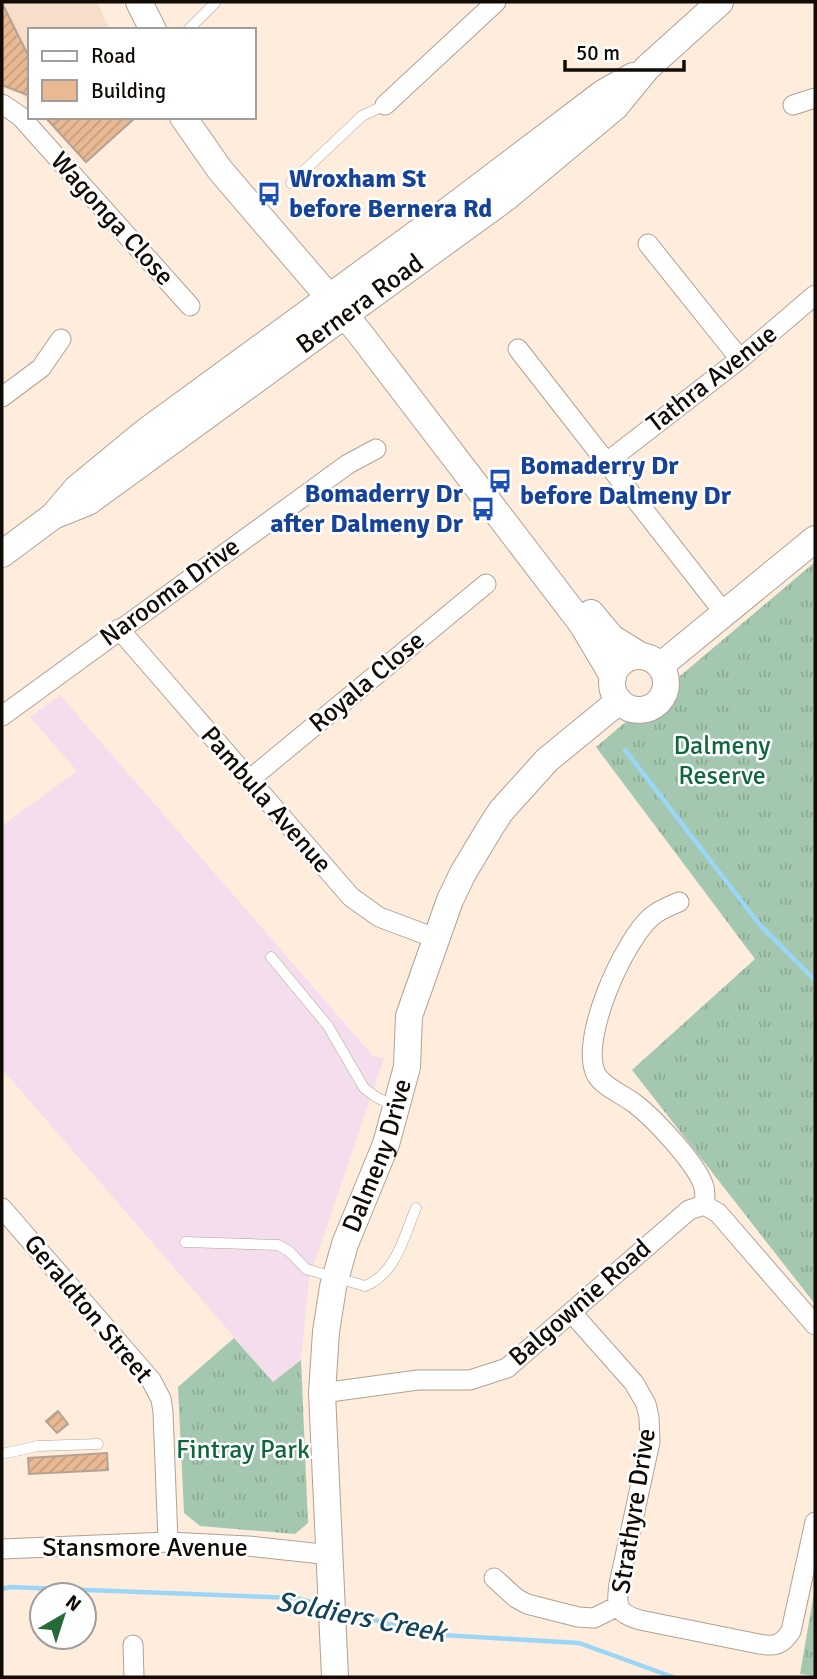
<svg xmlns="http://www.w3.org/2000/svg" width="817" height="1679" font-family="Signika,sans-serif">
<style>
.built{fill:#f6deca}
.education{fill:#f4deed}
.grass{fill:url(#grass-tufts)}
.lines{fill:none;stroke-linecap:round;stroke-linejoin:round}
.stream{stroke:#9bd6f7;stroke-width:4.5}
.building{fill:url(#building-hatch);stroke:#b4a395;stroke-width:2}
.lane-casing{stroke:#b2a193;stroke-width:11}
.street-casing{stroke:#b2a193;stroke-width:21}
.secondary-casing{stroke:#b2a193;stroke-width:28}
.lane{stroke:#fff;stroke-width:10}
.street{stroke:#fff;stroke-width:19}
.secondary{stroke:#fff;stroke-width:26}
.labels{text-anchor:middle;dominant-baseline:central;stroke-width:5;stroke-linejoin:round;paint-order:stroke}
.transit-label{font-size:26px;font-weight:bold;fill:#164399;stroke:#fff;text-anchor:start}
.street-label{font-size:26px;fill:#110b06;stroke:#fff}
.park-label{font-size:26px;fill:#0f683d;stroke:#fff}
.water-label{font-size:28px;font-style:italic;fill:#15445b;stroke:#fff}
</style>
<defs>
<pattern id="grass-tufts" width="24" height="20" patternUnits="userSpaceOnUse" patternTransform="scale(1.75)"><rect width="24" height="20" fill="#a3c8af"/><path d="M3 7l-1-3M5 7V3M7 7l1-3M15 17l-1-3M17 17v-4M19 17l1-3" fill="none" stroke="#8baa95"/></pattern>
<pattern id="building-hatch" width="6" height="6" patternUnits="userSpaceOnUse" patternTransform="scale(1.75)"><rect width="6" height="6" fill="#e8b992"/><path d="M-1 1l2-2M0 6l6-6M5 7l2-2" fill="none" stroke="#c69e7c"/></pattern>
</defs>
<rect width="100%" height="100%" fill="#feecdd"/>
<path class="built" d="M2,2H97L110,30H30V104L22,95L2,87Z"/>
<path class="education" d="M60,695L373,1056L384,1058L309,1279L301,1360L273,1382L2,1069V826L77,771L30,717Z"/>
<path class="grass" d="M815,562V1304L632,1070L755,959L596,747Z
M234,1338L273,1382L301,1360L308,1523L295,1534L200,1526L184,1513L178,1387Z
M815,1587V1676L800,1674Z"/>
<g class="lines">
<path class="stream" d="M625,750L760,925L815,980
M2,1589L10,1587L296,1598L322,1605
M340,1610L424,1634L579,1643L673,1677"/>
</g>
<path class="building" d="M2,3L30,59V96L2,85Z
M45,117H136L86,162Z
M58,1411L68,1424L57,1433L46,1421Z
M107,1453L108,1470L29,1474L28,1458Z"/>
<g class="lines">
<g class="lane-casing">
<path id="lane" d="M188,30L216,2
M291,183L362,116L385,105
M271,957L328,1026L364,1088L376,1097L396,1107
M185,1242L278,1245L289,1251L306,1269L365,1286C396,1274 404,1236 416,1208
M2,1454L38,1446L98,1444"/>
</g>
<g class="street-casing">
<path id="street" d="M2,104L20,116L190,306
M385,105L496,2
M793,105L815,98
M648,244L740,359
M518,349L725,614
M2,397L41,368L61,339
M607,462L740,359L815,295
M119,629L351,897L379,917L435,938
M2,716L348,464L376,449
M249,780L486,584
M679,902C669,906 659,910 651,917C624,941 579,1039 596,1074C603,1087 622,1094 634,1103C654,1118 694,1161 703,1184C706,1192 705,1198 704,1205
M704,1205L718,1213L815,1325
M2,1208L151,1380L161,1399L163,1412L168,1542
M572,1313L634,1383L646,1404L649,1417L650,1442L619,1584C616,1607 617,1613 640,1620L759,1644C775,1647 782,1645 791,1631L815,1522
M322,1393L418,1380H470L507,1368L689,1210L704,1205
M2,1549L168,1542L248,1546L331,1555
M494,1578L516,1598L527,1604L578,1617L594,1618L618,1606
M133,1645L134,1677"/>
</g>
<g class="secondary-casing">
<g id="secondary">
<path d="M139,2L153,30"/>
<path d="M183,117L220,170L358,331L582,624L613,676"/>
<path id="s1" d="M53,516L88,502L507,197L615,107L647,68L720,2"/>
<path d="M2,554L53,516L77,488L145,432L450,209L603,93L633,76"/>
<path d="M591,613L612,638L641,656"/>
<circle cx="639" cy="683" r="27"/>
<path d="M660,666L815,539"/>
<path id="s2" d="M335,1677L322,1393L326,1332L333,1287L345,1244L386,1144L407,1067L409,1016L450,900L463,873L490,828L501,811L547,760L619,701"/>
</g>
</g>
<use href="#lane" class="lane"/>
<use href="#street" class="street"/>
<use href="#secondary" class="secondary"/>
</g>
<defs>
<g id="bus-bare" transform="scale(1.89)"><path d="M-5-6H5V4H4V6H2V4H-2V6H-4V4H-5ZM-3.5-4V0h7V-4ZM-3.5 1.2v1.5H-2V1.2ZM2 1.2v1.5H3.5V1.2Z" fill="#1a4fb4" stroke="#fff" stroke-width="2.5" paint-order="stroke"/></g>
</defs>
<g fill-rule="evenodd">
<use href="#bus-bare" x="269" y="194"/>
<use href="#bus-bare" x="500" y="481"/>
<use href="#bus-bare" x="483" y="509"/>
</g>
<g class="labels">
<g class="transit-label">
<text x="289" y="179">Wroxham St<tspan x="289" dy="30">before Bernera Rd</tspan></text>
<text x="520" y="466">Bomaderry Dr<tspan x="520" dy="30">before Dalmeny Dr</tspan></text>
<text x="463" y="494" text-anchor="end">Bomaderry Dr<tspan x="463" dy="30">after Dalmeny Dr</tspan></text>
</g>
<g class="street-label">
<text transform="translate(112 219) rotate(48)">Wagonga Close</text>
<text stroke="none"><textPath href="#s1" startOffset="374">Bernera Road</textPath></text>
<text transform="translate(712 379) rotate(-38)">Tathra Avenue</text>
<text transform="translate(170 592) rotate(-36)">Narooma Drive</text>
<text transform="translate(367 682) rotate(-40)">Royala Close</text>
<text transform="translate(266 800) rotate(49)">Pambula Avenue</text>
<text stroke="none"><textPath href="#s2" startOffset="530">Dalmeny Drive</textPath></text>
<text transform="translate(580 1303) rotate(-41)">Balgownie Road</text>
<text transform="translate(88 1309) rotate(50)">Geraldton Street</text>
<text transform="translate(634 1511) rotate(-81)">Strathyre Drive</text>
<text x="145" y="1548">Stansmore Avenue</text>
</g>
<g class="park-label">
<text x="722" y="746">Dalmeny<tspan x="722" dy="30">Reserve</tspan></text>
<text x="243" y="1450">Fintray Park</text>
</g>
<g class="water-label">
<text transform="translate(361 1617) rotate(11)">Soldiers Creek</text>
</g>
</g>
<rect width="817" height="1679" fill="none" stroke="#110b06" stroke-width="7"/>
<rect x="28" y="28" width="228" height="91" fill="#ffffff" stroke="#a09d9b" stroke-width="2"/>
<rect x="42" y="51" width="35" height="10" fill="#ffffff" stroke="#a09d9b" stroke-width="2"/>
<text x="91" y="63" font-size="21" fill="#110b06">Road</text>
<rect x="42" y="80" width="35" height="21" fill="#e8b992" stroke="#a09d9b" stroke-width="2"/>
<text x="91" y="98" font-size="21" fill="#110b06">Building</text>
<g transform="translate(63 1616) rotate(39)"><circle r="33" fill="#ffffff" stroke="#a09d9b" stroke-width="2"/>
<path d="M0-5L12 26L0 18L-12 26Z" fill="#246b37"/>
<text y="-10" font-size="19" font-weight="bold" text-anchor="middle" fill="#110b06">N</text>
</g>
<path d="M565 60v10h119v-10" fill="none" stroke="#110b06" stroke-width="3.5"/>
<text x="576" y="60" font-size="21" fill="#110b06" stroke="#ffffff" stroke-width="5" paint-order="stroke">50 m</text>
</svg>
